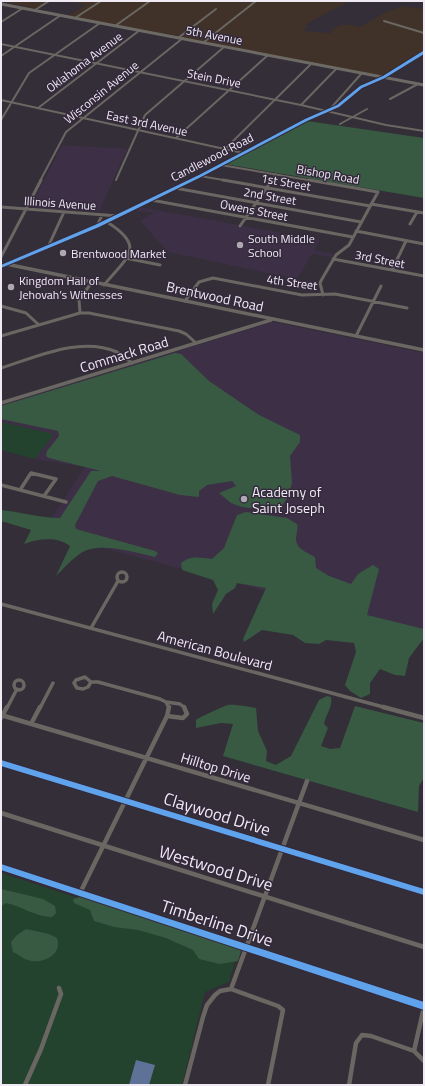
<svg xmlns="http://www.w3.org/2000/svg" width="425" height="1086" font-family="'Titillium Web',sans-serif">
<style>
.built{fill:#3d3046}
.industrial{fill:#413229}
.green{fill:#24432e}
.forest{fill:#385a42}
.water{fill:#5e7196}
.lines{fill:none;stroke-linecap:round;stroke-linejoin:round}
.minor-far3{stroke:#6a6762;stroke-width:2}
.minor-far2{stroke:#6a6762;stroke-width:3}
.minor-far1{stroke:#6a6762;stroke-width:3.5}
.minor{stroke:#6a6762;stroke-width:4.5}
.tertiary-far1{stroke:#6a6762;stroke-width:3}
.tertiary{stroke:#6a6762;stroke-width:3.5}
.secondary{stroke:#6d6a66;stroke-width:3}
.cycleway-casing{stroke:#342a3c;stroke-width:2}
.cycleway{fill:#60a3ed;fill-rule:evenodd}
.poi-dot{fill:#aea8b3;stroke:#342a3c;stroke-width:1.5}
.labels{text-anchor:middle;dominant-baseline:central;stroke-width:3;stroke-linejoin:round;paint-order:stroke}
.far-street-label{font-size:12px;fill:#f0eaf5;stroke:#342a3c}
.far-poi-label{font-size:12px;fill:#f0eaf5;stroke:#342a3c;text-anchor:start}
.street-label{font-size:14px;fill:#f0eaf5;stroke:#342a3c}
.poi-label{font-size:14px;fill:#f0eaf5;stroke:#342a3c;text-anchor:start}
.near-street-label{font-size:17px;fill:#f0eaf5;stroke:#342a3c}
</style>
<rect width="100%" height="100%" fill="#332e38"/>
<path class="built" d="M62,145L127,149L99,212L30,208Z
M140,207L320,240L314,250L334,254L332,257L312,254L297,279L168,252L140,221L153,213L134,210Z
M273,322L424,353V633L42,532L85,467L35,459L53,434L1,422V405Z"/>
<path class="industrial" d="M1,1H49L37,9Z
M74,1H349L305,25L308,26L302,31L331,33L332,30L340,25H352L360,27L386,12L404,6L424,9V52L384,77L68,16L85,5L72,2Z"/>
<path class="green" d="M1,422L54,434L35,459L1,450Z
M1,873L238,950L229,982L205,992L182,1085H1Z"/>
<path class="forest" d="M307,121L424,138V198L225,164Z
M175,353L181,354L209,381L259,415L300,435V442L290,456L292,483L288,497L281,507L273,511L242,507L231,503L219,493L236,486L232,481L207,485L199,491V497L180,495L112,476L98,481L75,525L76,529L155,551L158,553L155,557C136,553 99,541 81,553C72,559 64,568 56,576L70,546C56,536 39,539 24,544L31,530L1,521V510C21,512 40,518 60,518L91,471H101L49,458L46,456L47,451L59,436L58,431L1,419V406Z
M246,512L287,518L297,524C298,529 297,532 296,537C295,549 307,552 315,557L316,568L329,576L351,584L358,574L373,565L379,569L367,615L424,629V638L409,658L405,676L395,675L380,669L370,683V694L361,698L350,691L345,685L356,652L354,643L326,640L319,644L305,643L293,635L262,630L244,642L243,639L266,588L237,583L235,588L226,594L213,614L212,604L218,590L213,580L182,570L181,563C192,555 200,558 212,559L224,548L237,515Z
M327,696L331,697C333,707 326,714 324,724L328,728L321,746L330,749L340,748L355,706L424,723V778L419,786L418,812L223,756L233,724L221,723L196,728V720C200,717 224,706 228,705C236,704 248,707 256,708L258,731L267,751L266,761L276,765L291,756L319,700Z
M1,889L43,899L55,906L56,913L52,917C35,917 22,906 6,903L1,906Z
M83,896L235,945L241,951L238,961L220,964L199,959L193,950L166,938L138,930L114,927L94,921L90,910L74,903L73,899Z
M26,929L49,934L57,938C63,955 42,965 28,960C23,959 18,954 13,952L11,942L17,935Z"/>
<path class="water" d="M136,1060L155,1065L149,1085H129Z"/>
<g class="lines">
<path class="minor-far3" d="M35,10L49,1
M75,18L101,1
M384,21L424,33
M1,22L23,8
M115,26L150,1
M178,38L216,9
M204,42L256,1
M1,44L301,105L386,125L424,131
M1,56L61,15
M390,99L418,84
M1,100L243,153
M301,105L337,68
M38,108L140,30
M330,109L362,73
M1,120L29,73L100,23
M340,124L367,109
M176,138L268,55
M225,149L312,63
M221,165L314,181
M200,176L229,181
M116,180L145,115L224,47
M40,181L66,132L183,38
M271,181L276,174"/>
<path class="minor-far2" d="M223,180L370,206
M309,180L378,192L349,245L336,255L322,279L320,283L323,295
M175,188L361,222
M151,200L353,237
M371,204L424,213
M1,207L118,216
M410,224L417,212
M97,226L102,215
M240,226L272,180
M356,231L424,244
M48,247L64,212
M1,257L41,180
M125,258L160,265
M333,259L424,276
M392,270L406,241
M104,285C127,257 147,247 107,222
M185,301L199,282L213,278L302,295L335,294L407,308
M1,306L26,313L39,325
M80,313L79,300L92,282
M1,336L80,313H89L179,331L186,334L196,343
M356,336L381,286
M1,368C37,357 80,336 117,352C122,355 127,359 132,363"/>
<path class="minor-far1" d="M1,485L66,502
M20,490L31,473L56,479L44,496
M117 577a5 5 0 1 1 10 0a5 5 0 1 1-10 0Z
M1,604L387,708
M91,628L118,581
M85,677L91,682L88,687L83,689L77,688L74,683L76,680Z
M14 685a5 5 0 1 1 10 0a5 5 0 1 1-10 0Z
M91,682H98L160,699L166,702L169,708
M166,702L180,704L185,708
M7,708L17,689
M40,708L53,683"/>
<path class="minor" d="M383,707L424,718
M1,715L424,840
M167,716L183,718L187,714L184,707
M1,718L7,707
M31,724L40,707
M1,763L424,892
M1,813L424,947
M1,867L424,1006
M80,893L167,716L169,707
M231,989L307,781
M414,1051L424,1007
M25,1085L41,1049L61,994L59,988
M185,1085L203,1017L207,1005L215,995L220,991L231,989L278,1006L283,1010L268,1085
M349,1085L356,1043L362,1035L371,1036L414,1051L424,1061"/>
<path class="tertiary-far1" d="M190,181L306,120L338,106L361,87L384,77L424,52"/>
<path class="tertiary" d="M6,264L424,350
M1,267L97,226L192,180
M1,403L271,320"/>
<path class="secondary" d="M1,4L424,85"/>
<g class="cycleway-casing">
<path id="cycleway" d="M423,51H424V54L385,78L362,88L339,107L307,121L201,177L99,227L1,268V265L95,225L199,175L305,119L337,105L360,86L383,76Z
M1,760L424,889V895L1,766Z
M1,864L424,1002V1010L1,870Z"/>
</g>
<use href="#cycleway" class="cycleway"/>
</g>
<g class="poi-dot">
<circle cx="240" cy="245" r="4"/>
<circle cx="63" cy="253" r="4"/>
<circle cx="11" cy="287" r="4"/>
<circle cx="244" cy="499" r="4"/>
</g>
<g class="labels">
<g class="far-street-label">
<text transform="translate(214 35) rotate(11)">5th Avenue</text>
<text transform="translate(84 62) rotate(-37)">Oklahoma Avenue</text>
<text transform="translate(214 78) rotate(11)">Stein Drive</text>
<text transform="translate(101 92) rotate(-39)">Wisconsin Avenue</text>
<text transform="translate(147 123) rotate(12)">East 3rd Avenue</text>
<text transform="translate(212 157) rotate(-27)">Candlewood Road</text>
<text transform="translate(328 174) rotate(10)">Bishop Road</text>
<text transform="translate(286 182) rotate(10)">1st Street</text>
<text transform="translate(270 196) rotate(10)">2nd Street</text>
<text transform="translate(60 203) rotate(4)">Illinois Avenue</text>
<text transform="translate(254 210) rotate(11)">Owens Street</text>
<text transform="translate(380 259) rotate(11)">3rd Street</text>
<text transform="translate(292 282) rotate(8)">4th Street</text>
</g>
<g class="far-poi-label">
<text x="248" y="238">South Middle<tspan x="248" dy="14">School</tspan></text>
<text x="71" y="253">Brentwood Market</text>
<text x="19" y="280">Kingdom Hall of<tspan x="19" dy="14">Jehovah’s Witnesses</tspan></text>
</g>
<g class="street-label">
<text transform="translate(215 296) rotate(12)">Brentwood Road</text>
<text transform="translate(124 354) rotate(-17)">Commack Road</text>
<text transform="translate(215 650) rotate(15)">American Boulevard</text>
<text transform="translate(216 767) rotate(17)">Hilltop Drive</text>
</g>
<g class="poi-label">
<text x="252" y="491">Academy of<tspan x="252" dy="16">Saint Joseph</tspan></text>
</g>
<g class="near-street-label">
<text transform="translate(217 814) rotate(17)">Claywood Drive</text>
<text transform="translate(216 868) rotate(17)">Westwood Drive</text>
<text transform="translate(217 923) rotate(18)">Timberline Drive</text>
</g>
</g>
<rect width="425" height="1086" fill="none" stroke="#f0eaf5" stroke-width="4"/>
</svg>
